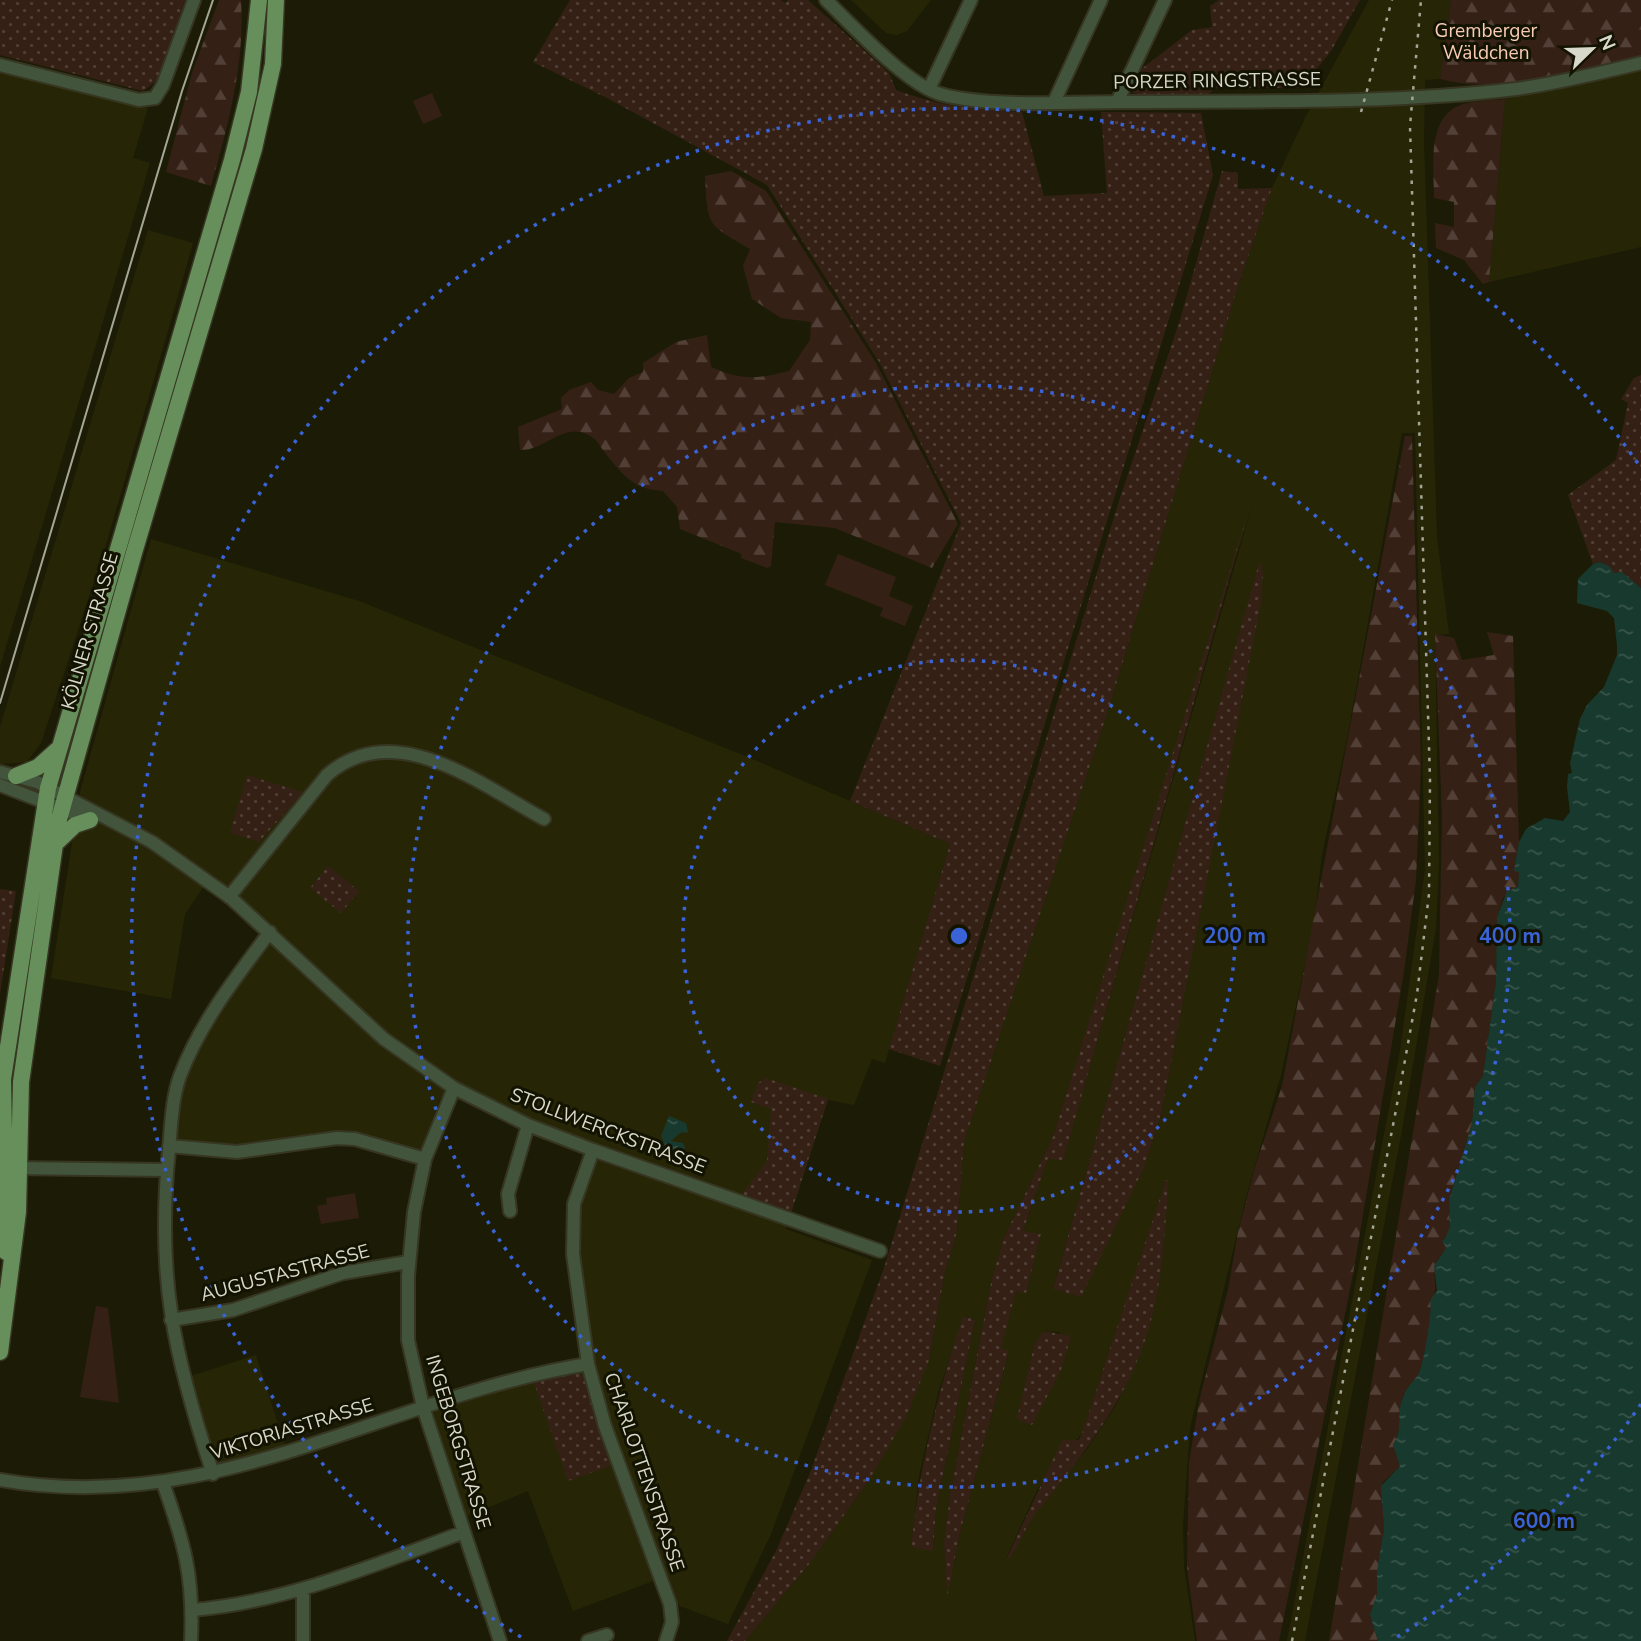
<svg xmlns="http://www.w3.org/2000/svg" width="1641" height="1641" font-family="'Nunito Sans',sans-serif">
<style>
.built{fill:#262607;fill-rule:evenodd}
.grass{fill:url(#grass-dots)}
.forest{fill:url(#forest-firs)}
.park{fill:#352016}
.water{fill:url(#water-ripples)}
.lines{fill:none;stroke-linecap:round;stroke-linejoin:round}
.minor-casing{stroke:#363622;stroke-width:16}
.major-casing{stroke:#363622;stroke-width:19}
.minor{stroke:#42553c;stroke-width:12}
.major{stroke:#678f5c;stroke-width:16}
.tram{stroke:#a5a696;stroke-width:2}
.rail{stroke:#a5a696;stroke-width:2.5;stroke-dasharray:3.5 7;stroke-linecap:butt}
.ring{fill:none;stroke:#3963d6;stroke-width:3.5;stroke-dasharray:3.5 7}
.labels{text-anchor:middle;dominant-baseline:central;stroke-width:6;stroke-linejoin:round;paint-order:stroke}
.park-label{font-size:19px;fill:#f8cbb5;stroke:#131301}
.street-label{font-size:19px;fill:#d8d9cb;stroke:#131301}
.centre{fill:#3963d6;stroke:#131301;stroke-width:3.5}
.ring-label{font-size:21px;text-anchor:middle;font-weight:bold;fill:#3963d6;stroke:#131301;stroke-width:6;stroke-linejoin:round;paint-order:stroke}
</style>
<defs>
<pattern id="grass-dots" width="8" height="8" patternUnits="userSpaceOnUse" patternTransform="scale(1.75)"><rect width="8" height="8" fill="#352016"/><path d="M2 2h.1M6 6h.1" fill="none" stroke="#524037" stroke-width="1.8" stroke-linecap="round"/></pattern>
<pattern id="forest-firs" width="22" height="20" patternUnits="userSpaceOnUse" patternTransform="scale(1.75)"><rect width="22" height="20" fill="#352016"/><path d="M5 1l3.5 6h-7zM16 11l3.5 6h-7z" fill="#524037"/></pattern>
<pattern id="water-ripples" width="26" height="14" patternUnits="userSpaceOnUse" patternTransform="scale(1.75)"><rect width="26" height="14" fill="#18392e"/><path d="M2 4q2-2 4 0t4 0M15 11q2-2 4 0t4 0" fill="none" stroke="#39554b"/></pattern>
</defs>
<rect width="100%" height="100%" fill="#1c1c06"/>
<path class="built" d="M851,0H931L907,31L897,35L886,33Z
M1369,0H1451L1440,79L1425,80L1424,142L1437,537L1449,634L1435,635L1439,864L1436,928L1402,1130L1305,1641H1287L1400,1051L1425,870L1415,433H1402L1347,739L1322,854L1314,922L1281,1075L1246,1197L1190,1428L1183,1525L1184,1566L1195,1641H745L810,1563L869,1480L929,1360L945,1272L957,1232L964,1142L1106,717L1240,280L1272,188L1306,116ZM1252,506L1063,1160L1048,1157L1023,1232L1041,1234L1026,1292L1016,1291L1003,1335L1001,1348L1009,1352L960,1533L947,1593L944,1542L950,1495L992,1278L1004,1237L1053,1137ZM1260,562L1239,709L1160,1119L1143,1170L1080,1297L1053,1288ZM1166,1181L1164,1244L1153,1314L1136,1363L1115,1407L1088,1448L1031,1518L1005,1561L1037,1490L1082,1433ZM964,1316L975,1320L936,1508L933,1550L911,1547L919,1476L938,1393ZM1043,1331L1060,1332L1018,1419L1034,1346Z
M0,71L148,108L133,158L150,163L0,667Z
M1641,71V247L1489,282L1505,99Z
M148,230L193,243L169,327L105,548L41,743L27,762L0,764V727Z
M151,539L359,601L750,758L950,844L885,1063L872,1059L854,1105L828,1100L786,1229L872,1260L771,1534L728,1624L680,1606L656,1580L573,1611L528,1491L465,1517L432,1418L436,1409L532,1378L590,1365L577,1277L576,1205L596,1144L507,1109L458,1084L440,1099L420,1153L340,1132L237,1147L165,1140L180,1066L212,1001L258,938L257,928L204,886L185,914L171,999L51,978L80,792Z
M256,1355L285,1446L222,1466L214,1461L188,1377Z"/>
<path class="grass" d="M0,0H185L159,79L143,91L0,55Z
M570,0H781L785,3L788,0H808L889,73L896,90C938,106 977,110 1022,112L1044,196L1107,193L1101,112L1201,113L1213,175L940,1066L889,1049L950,844L850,801L961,523L879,362L767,185L607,98L533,62Z
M1219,0H1360L1331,51L1301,88H1216L1206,96L1161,98L1133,93L1130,84L1135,74L1192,30L1212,27L1210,6Z
M1222,171L1238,173V189L1272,188L1240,280L1106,717L964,1142L957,1232L945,1272L929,1360L907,1415L869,1480L810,1563L745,1641H727L776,1551L810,1473L885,1265L1119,501L1180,320Z
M1641,375V588C1633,579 1623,579 1614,573C1609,570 1607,565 1600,562L1593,564L1568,495L1616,460L1628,403L1621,399L1634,378Z
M1250,506L1063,1161L1048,1158L1023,1231L1041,1234L1026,1293L1016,1291L1001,1348L1009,1351L960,1533L947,1596L944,1542L950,1495L992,1278L1004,1237L1053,1137Z
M1260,560L1263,572L1261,602L1160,1119L1143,1170L1081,1297L1053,1289Z
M247,775L303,792L259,842L230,833Z
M328,866L359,891L341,913L310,888Z
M0,889L16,891L0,994Z
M766,1078L828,1099L791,1213L741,1196L767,1161L771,1109L751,1102L758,1083Z
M1166,1180L1168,1181C1166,1225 1163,1270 1153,1313C1135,1390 1085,1453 1036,1513C1024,1527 1018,1551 1005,1562L1062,1440H1079L1082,1433Z
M963,1316L975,1320L936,1508L933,1551L911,1547C920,1464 937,1396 963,1316Z
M1043,1331L1071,1336L1061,1370L1032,1425L1017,1419L1034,1346Z
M578,1373L583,1376L610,1466L568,1481L533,1380Z"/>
<path class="forest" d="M219,0H241C245,64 228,125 211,186L166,172L192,73Z
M1451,0H1641V58C1578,70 1503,96 1440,79Z
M1505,99L1489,282L1483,284L1464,260L1436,248L1435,223L1454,227V202L1434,198C1434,170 1427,122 1456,107C1469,100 1490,101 1505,99Z
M731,171L766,191L876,363L958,524L932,568L835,528L775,522L771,566L767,568L741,558L742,554L680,529L677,507L663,491C633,490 620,472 603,450C600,446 596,439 592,437C565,419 544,452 520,450L518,427L562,409L561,398L569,390L591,382L598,390L614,394L629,378L643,372V363L676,342L707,335L711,367C743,381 757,379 789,371L810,340L811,322L781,318L752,299L743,266L750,249C706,223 708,227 705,176Z
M1405,436H1412L1421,764L1416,880L1404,971L1353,1274L1279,1641H1197L1187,1568L1189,1462L1200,1397L1228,1290L1238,1232L1255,1167L1282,1086Z
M1487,632L1513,636L1519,842L1515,871H1519L1518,887L1510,890L1503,898L1497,917L1496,981L1483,1076L1475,1087L1472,1123L1449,1200L1450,1226L1445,1239L1442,1240L1446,1248C1442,1255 1436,1259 1435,1268C1433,1282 1439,1288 1431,1301C1433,1308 1423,1369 1418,1375C1409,1387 1406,1386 1401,1403C1397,1418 1403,1431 1393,1445L1400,1466L1382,1483L1384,1529L1377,1595L1370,1615L1378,1641H1329L1439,975L1442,817L1435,634L1454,638L1462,660L1494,655Z"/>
<path class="park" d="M432,93L442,116L423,124L413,101Z
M838,554L896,577L889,596L913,606L905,626L880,616L883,608L825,585Z
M355,1193L359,1218L321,1224L317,1206L327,1204L326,1198Z
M96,1306L108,1308L119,1403L80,1397Z"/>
<path class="water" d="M1600,562L1609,566L1614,573L1622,572L1641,588V1641H1378L1370,1615L1377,1594V1571L1384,1529L1381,1486L1400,1466L1393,1445C1403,1431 1397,1417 1401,1403C1407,1386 1408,1388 1418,1375C1423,1369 1433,1308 1430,1301L1437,1290L1434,1266L1446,1248L1442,1240L1445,1239L1450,1226L1449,1200L1472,1123L1475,1087L1483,1076L1496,981L1497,917L1507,891L1518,887L1519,872L1514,871L1519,842L1526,829L1545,818L1563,821L1570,812L1567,787L1568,774L1572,773L1570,763L1580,719L1587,705L1604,687L1617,655V645L1614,618L1607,611L1577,603L1578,579L1593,564Z
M669,1116L686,1123L688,1132L680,1133L671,1141L683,1143L685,1148L682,1162L671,1160L661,1136Z"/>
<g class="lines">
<g class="minor-casing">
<path id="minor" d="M826,0C853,26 906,84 940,94C990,108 1072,102 1125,102C1254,101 1388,104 1516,89C1558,83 1600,73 1641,63
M0,65L139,100L155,98L163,85L194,0
M929,89L971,0
M1054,102L1101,0
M1117,102L1165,0
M0,772L37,782L152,842L231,898L384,1039L454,1088L528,1125L593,1150L880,1251
M0,785L91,820
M229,897L327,775C395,716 481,785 544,819
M454,1088L425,1159L414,1212L408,1276V1340L423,1407L500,1641
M169,1146L237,1152L337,1138L355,1139L425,1159
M593,1150L574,1204L573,1254L588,1364L605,1426L670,1604L672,1622L666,1641
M13,1168L167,1170
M510,1211L508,1194L528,1125
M171,1320L233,1310L343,1273L408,1262
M213,1474C174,1356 156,1276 169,1150C171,1127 172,1098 180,1076C200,1023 236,977 270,932
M0,1480C215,1518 385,1397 588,1364
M163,1483C184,1542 194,1576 191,1641
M303,1590V1641
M192,1610C287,1602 374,1565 464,1532
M588,1641L607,1635"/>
</g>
<g class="major-casing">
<path id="major" d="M16,776L38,767L57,750
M54,845L75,825L90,820
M6,1252L3,1079L48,788L232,160L249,92L259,0
M0,1352L18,1212L21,1082L58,823L134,553L254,149L273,64L276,0"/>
</g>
<use href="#minor" class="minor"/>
<use href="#major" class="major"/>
<path class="tram" d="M0,703L182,91L213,0"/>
<path class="rail" d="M1361,112L1392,0
M1292,1641L1395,1115L1417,994L1429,894L1430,779L1410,126L1421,0"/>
</g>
<g class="ring">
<circle cx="959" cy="936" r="276"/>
<circle cx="959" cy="936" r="551"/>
<path d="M1641 1404A827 827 0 0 1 1397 1637M521 1637A827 827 0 1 1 1641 468"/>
</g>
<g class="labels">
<g class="park-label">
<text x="1486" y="31">Gremberger<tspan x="1486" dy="22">Wäldchen</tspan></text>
</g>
<g class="street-label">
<text transform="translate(1217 81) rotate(-1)">PORZER RINGSTRASSE</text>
<text transform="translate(90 631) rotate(-74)">KÖLNER STRASSE</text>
<text transform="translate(608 1131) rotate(21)">STOLLWERCKSTRASSE</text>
<text transform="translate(285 1273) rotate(-15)">AUGUSTASTRASSE</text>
<text transform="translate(292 1429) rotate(-17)">VIKTORIASTRASSE</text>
<text transform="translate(458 1442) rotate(73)">INGEBORGSTRASSE</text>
<text transform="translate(644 1472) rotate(71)">CHARLOTTENSTRASSE</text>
</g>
</g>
<circle cx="959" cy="936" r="10" class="centre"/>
<g class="ring-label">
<text x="1235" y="943">200 m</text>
<text x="1510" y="943">400 m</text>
<text x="1544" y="1528">600 m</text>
</g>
<g transform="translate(1592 49) rotate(67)" stroke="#131301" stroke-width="5" paint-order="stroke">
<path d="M0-5L12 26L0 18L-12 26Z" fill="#d8d9cb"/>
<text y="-10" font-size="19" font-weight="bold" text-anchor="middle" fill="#d8d9cb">N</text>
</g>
</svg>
